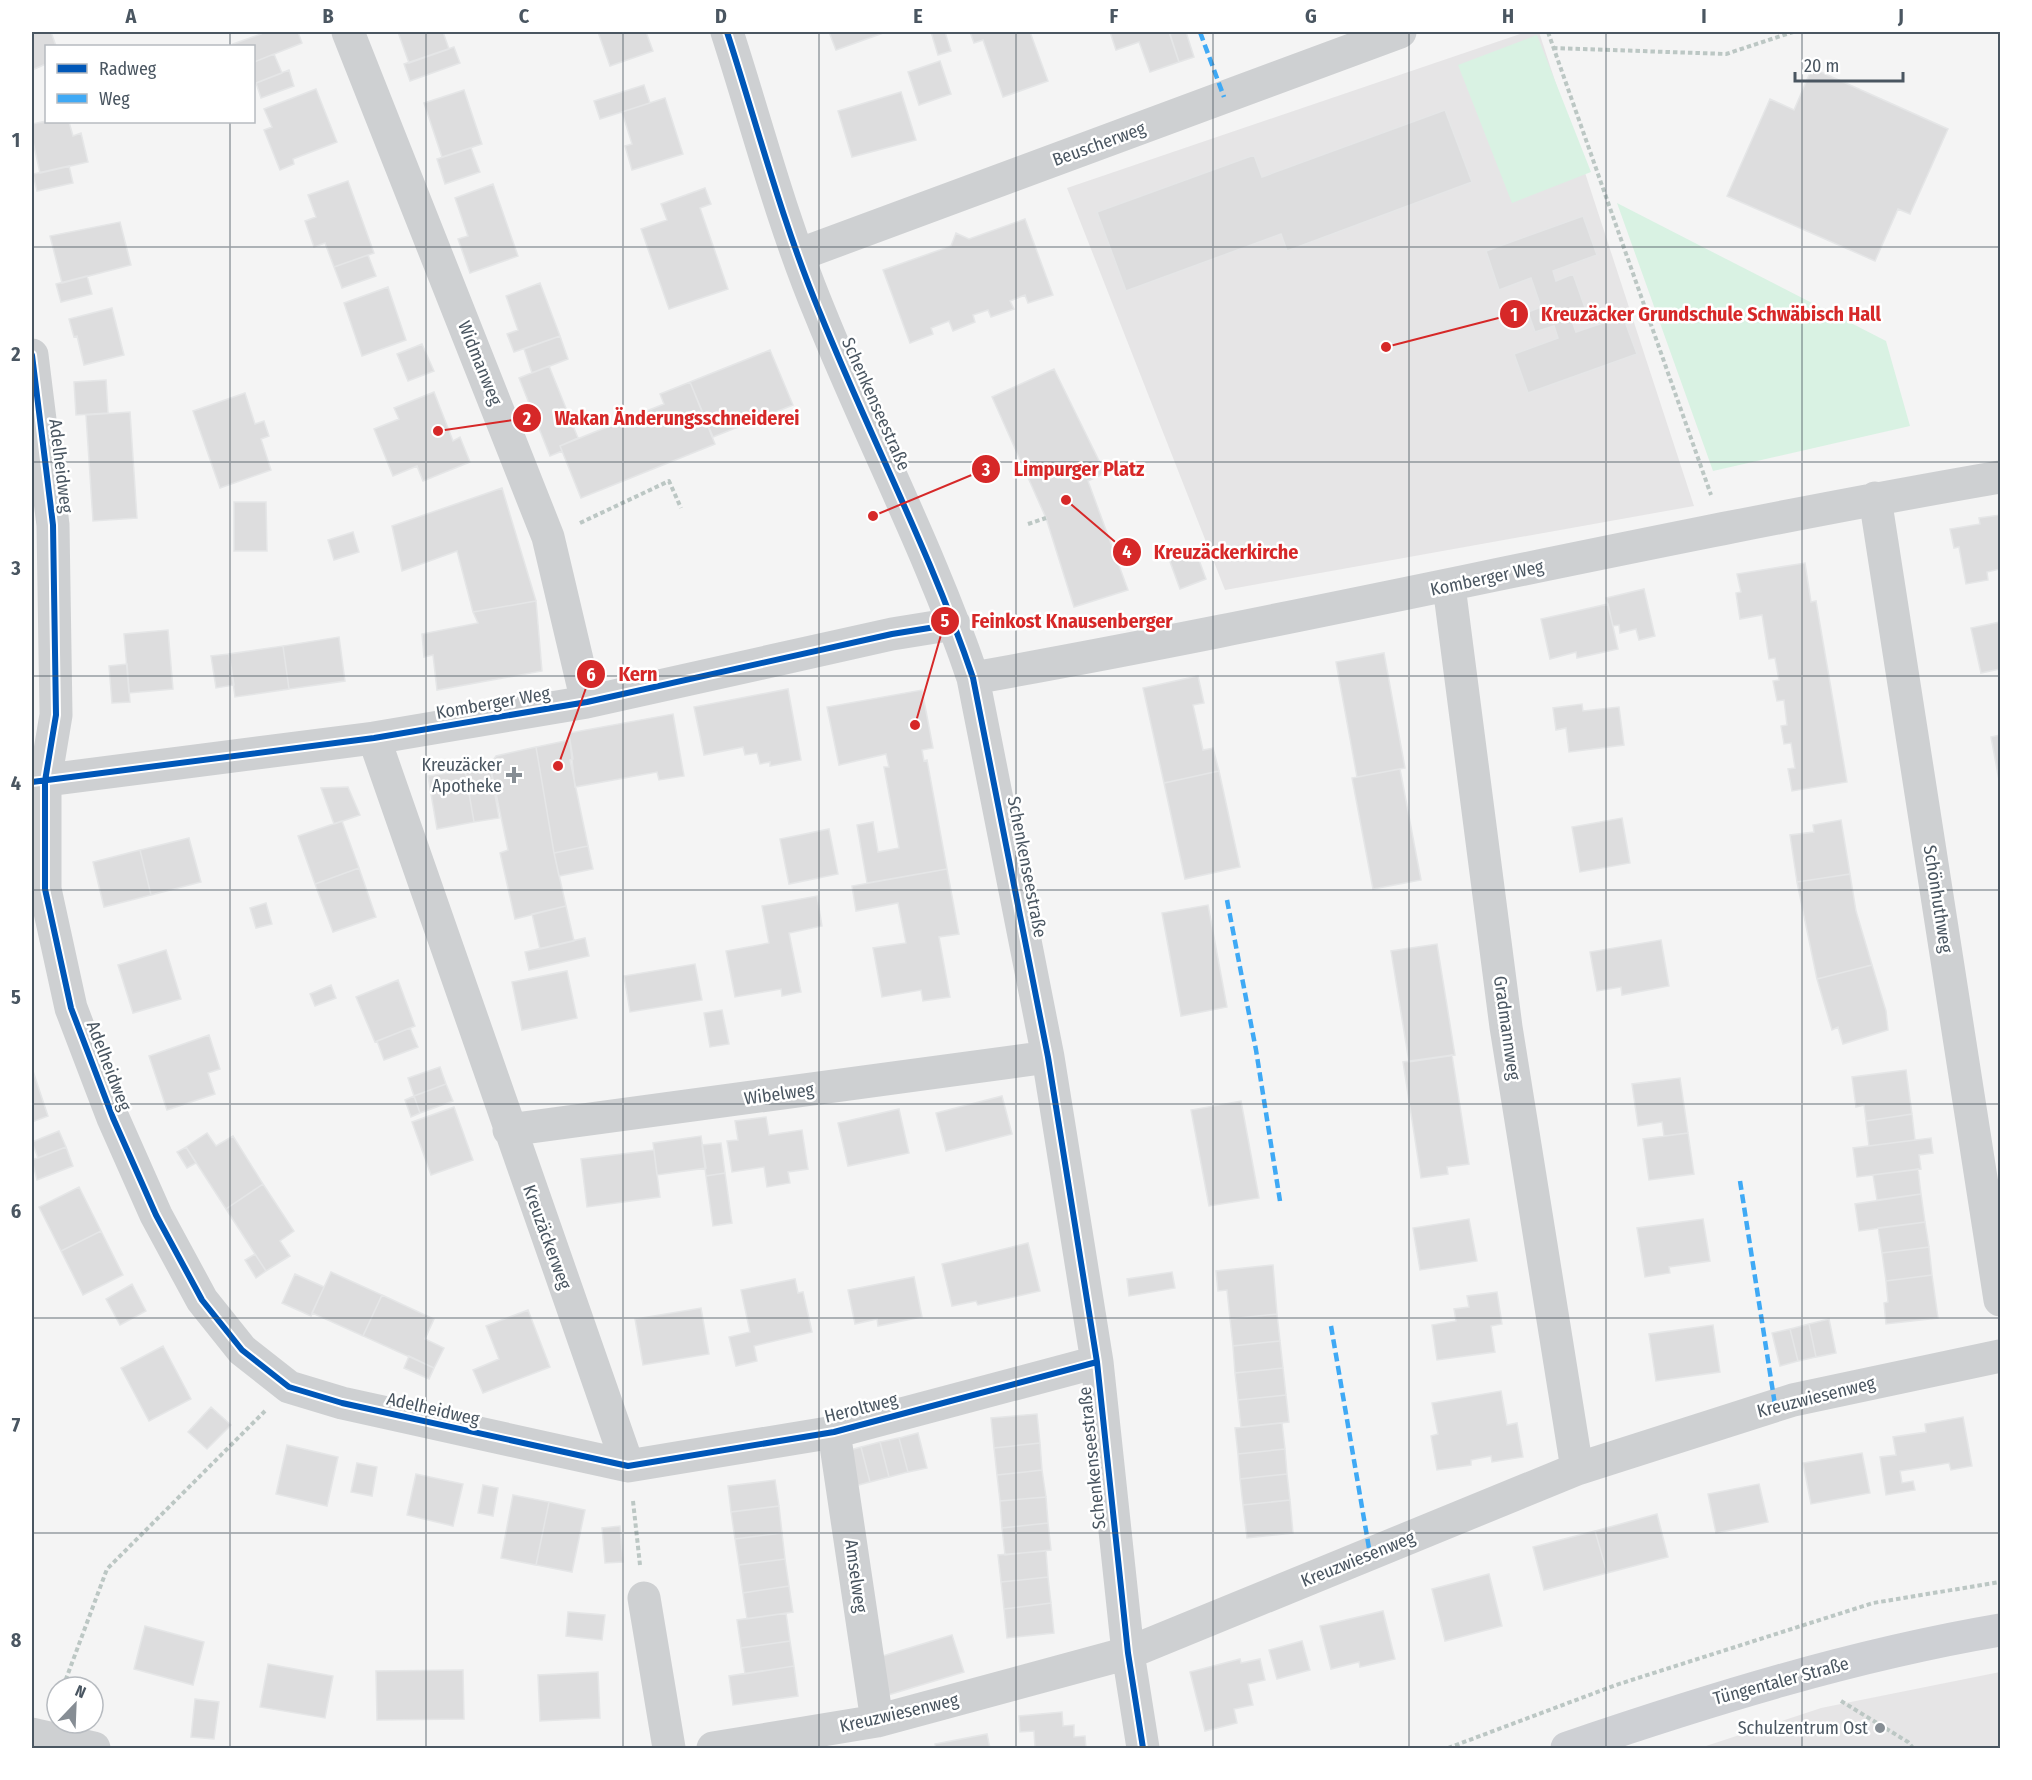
<svg xmlns="http://www.w3.org/2000/svg" width="2032" height="1780" font-family="'Fira Sans Condensed',sans-serif">
<style>
.education{fill:#e6e5e6}
.green{fill:#d9f2e3}
.building{fill:#ddddde;stroke:#e5e6e7;stroke-width:1.5}
.lines{fill:none;stroke-linecap:round;stroke-linejoin:round}
.path{stroke:#bcc7c4;stroke-width:4;stroke-dasharray:4.5 3;stroke-linecap:butt}
.street{stroke:#ced0d2;stroke-width:33}
.secondary{stroke:#ced0d4;stroke-width:33}
.quiet{stroke:#3fa9f5;stroke-width:4.5;stroke-dasharray:9 4.5;stroke-linecap:butt}
.cycleway-casing{stroke:#fff;stroke-width:10}
.cycleway{stroke:#0057b8;stroke-width:6}
.grid{fill:none;stroke:#4a5661;stroke-width:1.5;stroke-opacity:0.55}
.poi-dot{fill:#868d94;stroke:#fff;stroke-width:2}
.labels{text-anchor:middle;dominant-baseline:central;stroke-width:5;stroke-linejoin:round;paint-order:stroke}
.street-label{font-size:18px;fill:#4a5661;stroke:#fff}
.poi-label{font-size:18px;fill:#4a5661;stroke:#fff;text-anchor:end}
.leader{fill:none;stroke:#d62828;stroke-width:2}
.callout-dot{fill:#d62828;stroke:#fff;stroke-width:2}
.mark-label{font-size:18px;text-anchor:middle;font-weight:bold;fill:#fff}
.callout-label{font-size:20px;text-anchor:middle;font-weight:bold;fill:#d62828;stroke:#fff;stroke-width:5;stroke-linejoin:round;paint-order:stroke}
.neatline{fill:none;stroke:#4a5661;stroke-width:2}
.grid-label{font-size:20px;text-anchor:middle;font-weight:bold;fill:#4a5661}
</style>
<rect width="100%" height="100%" fill="#f4f4f4"/>
<path class="education" d="M1526,32H1539L1694,506L1225,590L1067,188Z
M2000,1672V1748H1700L1821,1708Z"/>
<path class="green" d="M1537,35L1591,172L1512,203L1458,65Z
M1617,203L1886,341L1910,426L1713,471Z"/>
<path class="building" d="M32,32H51L56,46H46V64L32,70Z
M260,32H298L302,43L254,62V46H234L233,44L261,34Z
M398,32H443L449,49L409,63Z
M598,32H646L653,51L610,66Z
M829,32H886L836,50Z
M931,32H945L951,51L938,55Z
M970,32H1030L1048,81L1003,97L983,40L974,43Z
M1110,32H1169L1179,62L1150,72L1139,42L1116,50Z
M1176,32H1186L1194,57L1179,62L1170,34Z
M454,47L460,63L410,81L404,64Z
M274,54L282,73L254,84V62Z
M940,61L951,94L919,105L908,72Z
M1812,68L1948,129L1910,214L1898,209L1875,261L1727,196L1770,99L1794,110Z
M289,70L294,86L261,98L256,83Z
M644,85L650,103L600,119L594,101Z
M316,89L337,142L293,159L294,164L280,170L264,130L272,127L264,109Z
M464,90L482,144L442,157L424,103Z
M901,92L916,140L852,157L838,111Z
M665,98L683,154L632,170L625,146L632,144L622,112Z
M1445,110L1472,182L1287,251L1281,234L1126,291L1097,212L1254,155L1262,177Z
M46,121L69,122L73,136L81,133L88,162L40,173L32,137V124Z
M471,148L480,172L445,184L437,159Z
M69,166L73,183L37,191L33,174Z
M348,181L374,253L334,267L325,243L314,247L305,221L316,217L308,195Z
M493,184L518,256L470,273L458,239L468,236L455,198Z
M705,188L711,204L700,208L728,289L669,309L641,229L667,220L661,204Z
M1583,216L1597,255L1553,271L1556,281L1573,274L1588,316L1572,321L1576,332L1623,316L1637,354L1528,393L1514,354L1558,338L1554,326L1535,332L1528,312L1541,307L1531,278L1499,290L1486,251Z
M1025,219L1053,295L1028,303L1025,295L1010,301L1014,309L991,317L988,310L973,315L975,322L953,331L949,321L931,328L933,334L910,343L883,270L951,246L956,233L969,239Z
M120,222L131,265L62,283L50,236Z
M368,255L376,276L342,288L334,267Z
M87,276L92,294L61,302L56,284Z
M540,283L560,336L514,352L507,334L518,330L506,296Z
M388,287L406,340L362,356L344,303Z
M112,308L124,355L84,365L77,336L74,337L69,319Z
M560,336L568,359L532,373L524,349Z
M422,344L434,371L408,381L397,354Z
M770,350L793,405L713,437L690,382Z
M549,366L578,438L560,446L562,451L550,456L519,378Z
M1054,369L1105,473L1088,481L1128,590L1074,607L1046,518L992,397Z
M106,380L108,413L76,415L74,382Z
M690,382L715,444L581,498L560,446L664,404L660,394Z
M434,392L453,441L460,437L470,462L423,481L417,466L393,476L374,429L399,419L394,408Z
M245,393L255,424L264,421L269,436L261,439L271,470L220,488L193,411Z
M130,412L137,518L93,521L86,415Z
M502,488L536,601L473,612L457,551L402,571L392,526Z
M234,502H266L267,551H234Z
M2000,515V569L1987,572L1988,580L1966,584L1959,547L1954,548L1950,529L1980,524L1979,518Z
M353,532L359,552L334,560L328,540Z
M1195,549L1206,579L1180,589L1169,559Z
M1805,563L1811,602L1816,601L1847,782L1792,791L1788,769L1795,768L1791,743L1784,744L1781,726L1787,725L1784,700L1777,701L1773,681L1779,680L1775,658L1769,659L1762,615L1740,619L1736,593L1741,592L1737,574Z
M1644,589L1655,636L1639,640L1636,629L1620,633L1619,625L1613,626L1606,598Z
M536,601L542,671L437,690L433,655L424,657L422,634L478,623L473,612Z
M1608,604L1618,649L1577,658L1576,652L1550,659L1541,619Z
M2000,622V669L1981,673L1971,628Z
M168,630L173,689L129,693L124,634Z
M339,637L345,681L289,689L283,646Z
M283,646L289,689L235,697L229,654Z
M1384,653L1405,768L1357,777L1336,662Z
M229,654L234,685L216,688L211,656Z
M127,664L130,702L112,703L109,666Z
M1198,676L1204,703L1193,705L1203,750L1213,748L1219,771L1164,783L1143,688Z
M788,689L801,760L770,766V762L760,764L757,753L745,755L743,747L704,755L694,707Z
M922,690L933,748L922,750L924,761L927,760L947,869L867,883L857,825L873,822L878,852L899,848L884,767H889L886,754L839,765L827,707Z
M1582,704L1583,711L1619,707L1624,745L1569,752L1566,728L1556,730L1553,708Z
M673,714L684,776L659,780L657,772L575,787L569,733Z
M2000,735V780H1999L1991,737Z
M570,740L573,759L570,760L588,846L554,853L536,747Z
M536,747L554,853L566,906L515,919L500,853L508,850L490,765L496,756Z
M490,765L499,818L474,822L465,770Z
M1400,769L1421,880L1373,889L1352,778Z
M465,770L474,822L437,829L428,776Z
M1219,771L1240,867L1185,879L1164,783Z
M348,787L360,815L334,824L321,788Z
M1622,818L1630,863L1580,872L1572,827Z
M1841,820L1850,874L1797,882L1790,835L1814,832L1813,825Z
M342,821L359,868L315,884L298,836Z
M829,829L838,874L789,884L780,839Z
M189,838L201,882L151,895L140,850Z
M588,846L593,869L559,876L554,853Z
M140,850L151,895L104,907L93,862Z
M359,868L376,917L333,932L315,884Z
M947,869L959,934L939,937L950,997L923,1001L921,990L882,997L873,948L906,943L898,903L856,911L852,886Z
M1850,874L1856,911L1872,965L1817,979L1797,882Z
M817,896L822,926L789,933L801,992L782,996L781,989L735,997L726,951L769,943L762,906Z
M266,903L272,924L256,928L250,908Z
M1208,905L1227,1007L1181,1016L1162,913Z
M566,906L574,941L540,949L532,914Z
M585,938L589,956L529,970L525,952Z
M1661,940L1669,986L1622,995L1621,987L1597,991L1590,952Z
M1437,944L1455,1055L1409,1062L1391,951Z
M166,950L181,999L133,1013L118,965Z
M695,964L702,1000L630,1012L624,976Z
M1872,965L1886,1011L1888,1030L1843,1044L1838,1027L1832,1030L1817,979Z
M567,971L577,1018L522,1030L512,982Z
M398,980L415,1026L375,1042L356,997Z
M331,985L336,998L315,1006L310,994Z
M722,1010L729,1044L710,1047L704,1013Z
M410,1028L418,1047L384,1060L377,1041Z
M209,1035L220,1069L208,1073L215,1094L167,1110L149,1056Z
M1452,1055L1469,1164L1447,1167L1448,1174L1421,1178L1403,1062Z
M440,1067L446,1084L414,1096L408,1078Z
M32,1068L48,1116L32,1122Z
M1906,1070L1912,1114L1866,1121L1864,1105L1856,1107L1852,1077Z
M1680,1078L1688,1133L1664,1136L1662,1122L1638,1126L1632,1084Z
M446,1084L453,1101L420,1113L414,1096Z
M414,1096L420,1113L411,1117L405,1100Z
M1002,1096L1012,1134L946,1151L936,1113Z
M1241,1101L1259,1198L1209,1206L1191,1110Z
M454,1107L473,1160L431,1175L412,1122Z
M899,1109L909,1153L848,1166L838,1123Z
M1912,1114L1915,1140L1869,1146L1866,1121Z
M766,1117L769,1135L802,1130L808,1169L788,1172L790,1183L767,1187L764,1167L732,1172L727,1141L738,1140L735,1121Z
M59,1131L66,1147L38,1158L32,1142Z
M207,1133L216,1146L233,1136L263,1184L226,1209L186,1147Z
M1688,1133L1694,1174L1649,1180L1643,1139Z
M701,1136L706,1168L657,1175L653,1143Z
M1931,1138L1933,1153L1919,1155L1921,1169L1857,1177L1853,1148Z
M721,1143L725,1173L706,1176L702,1145Z
M66,1147L73,1166L37,1180L32,1160Z
M186,1147L196,1163L187,1168L177,1152Z
M654,1150L660,1197L587,1207L581,1159Z
M1918,1169L1921,1194L1877,1200L1873,1175Z
M725,1173L732,1223L713,1226L706,1176Z
M263,1184L294,1231L280,1241L290,1256L266,1271L226,1209Z
M79,1187L101,1231L61,1251L39,1207Z
M1921,1194L1925,1222L1859,1231L1855,1204Z
M1469,1219L1477,1261L1420,1270L1413,1228Z
M1703,1219L1710,1261L1669,1267L1670,1273L1645,1277L1637,1228Z
M1925,1222L1929,1247L1882,1253L1878,1228Z
M101,1231L123,1275L83,1295L61,1251Z
M1028,1243L1040,1291L978,1305L976,1301L952,1306L942,1264Z
M1929,1247L1932,1275L1886,1281L1882,1253Z
M255,1254L266,1271L256,1278L245,1260Z
M1273,1265L1277,1314L1230,1319L1227,1290L1218,1291L1216,1271Z
M331,1272L382,1295L363,1336L312,1313Z
M1172,1272L1175,1288L1129,1296L1127,1279Z
M295,1274L324,1287L311,1316L282,1303Z
M1932,1275L1938,1318L1886,1324L1884,1303L1888,1302L1886,1281Z
M914,1277L922,1317L878,1326L877,1319L855,1324L848,1290Z
M795,1279L798,1293L803,1292L812,1332L754,1346L757,1361L736,1366L729,1337L750,1332L741,1290Z
M132,1284L146,1311L120,1325L106,1299Z
M1497,1292L1502,1324L1491,1326L1495,1352L1437,1360L1432,1325L1456,1321L1454,1309L1469,1307L1467,1296Z
M382,1295L434,1319L425,1339L444,1348L434,1368L363,1336Z
M701,1308L709,1354L643,1365L635,1319Z
M528,1310L550,1367L483,1393L473,1370L499,1359L486,1326Z
M1277,1314L1280,1341L1233,1346L1230,1319Z
M1829,1319L1836,1353L1816,1357L1809,1324Z
M1809,1324L1816,1357L1798,1361L1790,1329Z
M1713,1325L1720,1372L1656,1381L1649,1334Z
M1790,1329L1798,1361L1780,1366L1772,1333Z
M1280,1341L1283,1368L1235,1373L1233,1346Z
M163,1346L191,1399L149,1421L121,1368Z
M409,1356L434,1368L429,1379L404,1368Z
M1283,1368L1286,1395L1238,1400L1235,1373Z
M1501,1391L1507,1425L1517,1423L1523,1457L1492,1462L1491,1456L1471,1460V1465L1437,1470L1431,1436L1438,1434L1432,1403Z
M1286,1395L1289,1422L1241,1427L1238,1400Z
M211,1407L231,1425L207,1449L188,1432Z
M1037,1414L1040,1443L994,1448L991,1418Z
M1963,1417L1972,1466L1951,1470L1949,1463L1900,1471L1902,1483L1913,1481L1915,1490L1886,1495L1880,1457L1896,1455L1893,1437L1926,1432L1925,1424Z
M1282,1423L1285,1449L1238,1454L1235,1428Z
M918,1433L927,1468L908,1472L899,1438Z
M899,1438L908,1472L889,1477L880,1442Z
M880,1442L889,1477L870,1482L861,1447Z
M1040,1443L1042,1470L997,1475L994,1448Z
M287,1445L338,1457L327,1506L276,1494Z
M861,1447L870,1482L851,1487L843,1452Z
M1285,1449L1287,1474L1240,1479L1238,1454Z
M1862,1453L1870,1493L1811,1504L1803,1463Z
M357,1463L377,1467L372,1496L351,1492Z
M1042,1470L1046,1497L1000,1501L997,1475Z
M416,1474L463,1484L453,1526L407,1515Z
M1287,1474L1290,1500L1243,1505L1240,1479Z
M775,1480L779,1506L731,1512L728,1486Z
M1759,1484L1768,1522L1716,1533L1708,1494Z
M483,1485L498,1488L493,1516L478,1513Z
M513,1495L549,1502L536,1565L501,1558Z
M1046,1497L1048,1523L1002,1528L1000,1501Z
M1290,1500L1293,1533L1247,1538L1243,1505Z
M549,1502L585,1510L572,1572L536,1565Z
M779,1506L782,1533L735,1539L731,1512Z
M1657,1514L1668,1557L1607,1573L1595,1531Z
M1048,1523L1051,1550L1005,1555L1002,1528Z
M620,1526L623,1562L605,1563L602,1528Z
M1595,1531L1607,1573L1544,1590L1533,1547Z
M782,1533L785,1559L739,1565L735,1539Z
M1046,1551L1048,1577L1001,1582L998,1555Z
M785,1559L789,1586L743,1593L739,1565Z
M1489,1574L1502,1626L1445,1641L1432,1589Z
M1048,1577L1051,1603L1004,1609L1001,1582Z
M789,1586L793,1612L747,1619L743,1593Z
M1051,1603L1054,1633L1007,1638L1004,1609Z
M1383,1611L1395,1659L1360,1667L1359,1662L1331,1669L1320,1626Z
M568,1612L605,1615L602,1640L566,1636Z
M786,1613L790,1641L741,1648L737,1620Z
M145,1626L204,1642L193,1685L134,1669Z
M952,1635L964,1672L888,1695L876,1658Z
M790,1641L794,1666L745,1674L741,1648Z
M1302,1641L1310,1670L1277,1679L1269,1650Z
M1240,1659L1241,1663L1260,1659L1265,1680L1248,1684L1253,1705L1234,1709L1237,1723L1205,1731L1190,1672Z
M268,1664L333,1676L325,1718L260,1707Z
M794,1666L798,1696L733,1705L729,1676Z
M463,1670L464,1719L377,1720L376,1671Z
M598,1672L600,1718L540,1721L538,1675Z
M195,1699L219,1702L214,1739L191,1737Z
M1062,1712L1063,1726L1074,1725V1737L1085,1736L1086,1748H1035L1034,1731L1020,1732L1019,1716Z
M987,1734L990,1748H936L935,1744Z"/>
<g class="lines">
<path class="path" d="M1548,32L1711,495
M1553,48L1726,54L1793,32
M580,523L669,481L681,508
M1028,524L1046,518
M633,1501L640,1565
M63,1687L107,1569L265,1411
M1841,1701L1908,1742L1913,1748
M1448,1748L1616,1685L1873,1603L2000,1582"/>
<path class="street" d="M348,32L548,537L587,702
M727,32C757,125 782,222 820,313C869,435 931,553 973,678L1048,1057L1097,1362L1128,1653L1143,1748
M798,255L1400,32
M32,355L53,525L56,715L45,781V889L71,1008L113,1118L156,1215L202,1300L242,1350L289,1387L342,1403L628,1466L834,1432L1097,1362
M1875,498L2000,1300
M1449,586L1506,1027L1577,1469
M973,678C1317,617 1657,536 2000,477
M374,738L628,1466
M32,782L374,738L587,702L892,634L954,624
M509,1130L1048,1057
M834,1432L877,1721
M644,1598L669,1748
M32,1734L94,1748
M713,1748L877,1721L1128,1653L1577,1469L1793,1400L2000,1356"/>
<path class="secondary" d="M1567,1748C1708,1700 1853,1655 2000,1630"/>
<path class="quiet" d="M1200,32L1224,97
M1227,900L1256,1050L1280,1201
M1740,1181L1775,1405
M1331,1326L1370,1554"/>
<g class="cycleway-casing">
<path id="cycleway" d="M727,32C757,125 782,222 820,313C869,435 931,553 973,678L1048,1057L1097,1362L1128,1653L1143,1748
M32,355L53,525L56,715L45,781V889L71,1008L113,1118L156,1215L202,1300L242,1350L289,1387L342,1403L628,1466L834,1432L1097,1362
M32,782L374,738L587,702L892,634L954,624"/>
</g>
<use href="#cycleway" class="cycleway"/>
</g>
<path class="grid" d="M230,32V46M426,32V1748M623,32V1748M819,32V1748M1016,32V1748M1213,32V1748M1409,32V1748M1606,32V1748M1802,32V1748M230,122V1748M32,247H2000M32,462H2000M32,676H2000M32,890H2000M32,1104H2000M32,1318H2000M32,1533H2000"/>
<g class="poi-dot">
<path d="M511 766h6v6h6v6h-6v6h-6v-6h-6v-6h6z"/>
<circle cx="1880" cy="1728" r="6"/>
</g>
<g class="labels">
<g class="street-label">
<text transform="translate(1099 144) rotate(-20)">Beuscherweg</text>
<text transform="translate(480 363) rotate(68)">Widmanweg</text>
<text transform="translate(876 404) rotate(66)">Schenkenseestraße</text>
<text transform="translate(61 466) rotate(83)">Adelheidweg</text>
<text transform="translate(1487 578) rotate(-12)">Komberger Weg</text>
<text transform="translate(493 703) rotate(-10)">Komberger Weg</text>
<text transform="translate(1027 867) rotate(79)">Schenkenseestraße</text>
<text transform="translate(1938 899) rotate(81)">Schönhuthweg</text>
<text transform="translate(1507 1028) rotate(82)">Gradmannweg</text>
<text transform="translate(109 1066) rotate(69)">Adelheidweg</text>
<text transform="translate(779 1094) rotate(-8)">Wibelweg</text>
<text transform="translate(547 1237) rotate(70)">Kreuzäckerweg</text>
<text transform="translate(1816 1397) rotate(-14)">Kreuzwiesenweg</text>
<text transform="translate(861 1408) rotate(-14)">Heroltweg</text>
<text transform="translate(433 1409) rotate(13)">Adelheidweg</text>
<text transform="translate(1092 1458) rotate(-96)">Schenkenseestraße</text>
<text transform="translate(1358 1559) rotate(-22)">Kreuzwiesenweg</text>
<text transform="translate(856 1576) rotate(82)">Amselweg</text>
<text transform="translate(1781 1681) rotate(-15)">Tüngentaler Straße</text>
<text transform="translate(899 1713) rotate(-13)">Kreuzwiesenweg</text>
</g>
<g class="poi-label">
<text x="502" y="765">Kreuzäcker<tspan x="502" dy="21">Apotheke</tspan></text>
<text x="1868" y="1728">Schulzentrum Ost</text>
</g>
</g>
<path class="leader" d="M1386 347L1514 314M438 431L527 418M873 516L986 469M1066 500L1127 552M915 725L945 621M558 766L591 674"/>
<g class="callout-dot">
<circle cx="1386" cy="347" r="6"/>
<circle cx="438" cy="431" r="6"/>
<circle cx="873" cy="516" r="6"/>
<circle cx="1066" cy="500" r="6"/>
<circle cx="915" cy="725" r="6"/>
<circle cx="558" cy="766" r="6"/>
<circle cx="1514" cy="314" r="15"/>
<circle cx="527" cy="418" r="15"/>
<circle cx="986" cy="469" r="15"/>
<circle cx="1127" cy="552" r="15"/>
<circle cx="945" cy="621" r="15"/>
<circle cx="591" cy="674" r="15"/>
</g>
<g class="mark-label">
<text x="1514" y="321">1</text>
<text x="527" y="425">2</text>
<text x="986" y="476">3</text>
<text x="1127" y="558">4</text>
<text x="945" y="627">5</text>
<text x="591" y="681">6</text>
</g>
<g class="callout-label">
<text x="1711" y="321">Kreuzäcker Grundschule Schwäbisch Hall</text>
<text x="677" y="425">Wakan Änderungsschneiderei</text>
<text x="1079" y="476">Limpurger Platz</text>
<text x="1226" y="559">Kreuzäckerkirche</text>
<text x="1072" y="628">Feinkost Knausenberger</text>
<text x="638" y="681">Kern</text>
</g>
<rect width="2032" height="1780" fill="none" stroke="#ffffff" stroke-width="66"/>
<rect x="45" y="45" width="210" height="78" fill="#ffffff" stroke="#b7bbc0" stroke-width="1.5"/>
<rect x="57" y="64" width="30" height="9" fill="#0057b8" stroke="#b7bbc0" stroke-width="1.5"/>
<text x="99" y="75" font-size="18" fill="#4a5661">Radweg</text>
<rect x="57" y="94" width="30" height="9" fill="#3fa9f5" stroke="#b7bbc0" stroke-width="1.5"/>
<text x="99" y="105" font-size="18" fill="#4a5661">Weg</text>
<g transform="translate(75 1705) rotate(23)"><circle r="28" fill="#ffffff" stroke="#b7bbc0" stroke-width="1.5"/>
<path d="M0-4.5L10 22L0 15L-10 22Z" fill="#868d94"/>
<text y="-9" font-size="16" font-weight="bold" text-anchor="middle" fill="#4a5661">N</text>
</g>
<path d="M1795 72v9h108v-9" fill="none" stroke="#4a5661" stroke-width="3"/>
<text x="1804" y="72" font-size="18" fill="#4a5661" stroke="#ffffff" stroke-width="4.5" paint-order="stroke">20 m</text>
<rect x="33" y="33" width="1966" height="1714" class="neatline"/>
<g class="grid-label">
<text x="131" y="23">A</text>
<text x="328" y="23">B</text>
<text x="524" y="23">C</text>
<text x="721" y="23">D</text>
<text x="918" y="23">E</text>
<text x="1114" y="23">F</text>
<text x="1311" y="23">G</text>
<text x="1508" y="23">H</text>
<text x="1704" y="23">I</text>
<text x="1901" y="23">J</text>
<text x="16" y="147">1</text>
<text x="16" y="361">2</text>
<text x="16" y="575">3</text>
<text x="16" y="790">4</text>
<text x="16" y="1004">5</text>
<text x="16" y="1218">6</text>
<text x="16" y="1432">7</text>
<text x="16" y="1647">8</text>
</g>
</svg>
